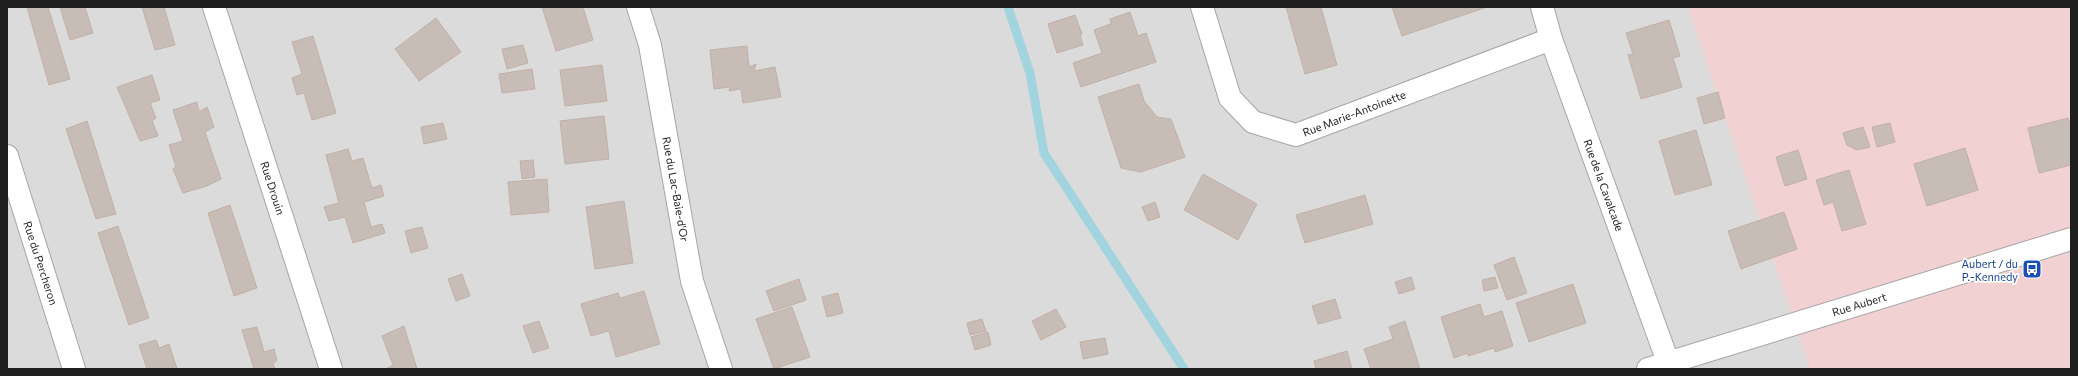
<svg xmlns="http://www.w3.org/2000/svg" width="2078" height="376" font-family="Commissioner,sans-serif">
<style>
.residential{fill:#dcdbdb}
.commercial{fill:#f1d1d1}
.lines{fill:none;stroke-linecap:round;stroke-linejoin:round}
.stream{stroke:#a1d4df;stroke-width:9}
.building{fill:#c7bdb6;stroke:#c2b0a5}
.minor-casing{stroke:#a5a5a5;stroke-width:24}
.minor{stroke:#fff;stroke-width:22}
.labels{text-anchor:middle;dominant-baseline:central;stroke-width:3.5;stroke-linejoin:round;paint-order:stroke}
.street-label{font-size:11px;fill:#1e1e1e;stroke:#fff}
.transit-label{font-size:11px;fill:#164399;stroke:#fff;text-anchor:end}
</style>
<rect width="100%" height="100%" fill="#efebe3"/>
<path class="residential" d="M7,7H1688L1810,369H7Z"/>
<path class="commercial" d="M1688,7H2071V369H1810Z"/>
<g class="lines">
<path class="stream" d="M1008,7L1030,73L1044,153L1184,369"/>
</g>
<path class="building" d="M27,7H48L70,79L49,85Z
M60,7H85L93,33L70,40Z
M142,7H164L175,45L155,50Z
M542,7H583L593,40L556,51Z
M1286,7H1321L1337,65L1305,74Z
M1392,7H1487L1402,36Z
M1130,12L1138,36L1146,33L1156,62L1081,87L1073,63L1102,53L1094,30L1111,24L1110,19Z
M1075,15L1082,34L1080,35L1083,45L1057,53L1048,24Z
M436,18L461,52L419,81L395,49Z
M1669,20L1680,56L1673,58L1682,87L1641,99L1628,55L1633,54L1626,33Z
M313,36L336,113L312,120L304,93L297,95L292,78L302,74L292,42Z
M523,45L528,63L507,69L502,49Z
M747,46L749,67L756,64L754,71L775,67L781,97L743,103L741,89L729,91L730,87L714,89L710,50Z
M602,65L607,101L565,106L560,70Z
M532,69L535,89L502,93L499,74Z
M152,75L160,100L150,103L156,118L152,121L158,136L140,141L117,87Z
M1139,84L1144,101L1157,117L1171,119L1185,157L1141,172L1121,168L1098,97Z
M1718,92L1725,118L1704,124L1697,98Z
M197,102L199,112L207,107L214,127L205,132L221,179L207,186L183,193L173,169L176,167L169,145L183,141L173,110Z
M604,116L609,159L565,164L560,121Z
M2068,118L2071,128V165L2039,173L2028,128Z
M87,121L116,214L96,219L66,129Z
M443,123L447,139L424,144L421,127Z
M1890,123L1895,142L1877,147L1872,127Z
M1863,127L1870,147L1857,150L1847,145L1843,133Z
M1696,130L1712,185L1675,195L1659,141Z
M1965,148L1978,190L1927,206L1914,164Z
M348,149L352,161L363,158L372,188L381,185L384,196L364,202L371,227L382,224L385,233L353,243L345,217L329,221L324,207L339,203L326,155Z
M1798,150L1807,179L1785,186L1776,157Z
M533,160L535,177L522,179L520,161Z
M1849,170L1866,224L1842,231L1833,202L1824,205L1816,180Z
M1203,174L1257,204L1238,240L1184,210Z
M547,179L549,212L511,215L508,182Z
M1365,195L1373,224L1305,243L1296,215Z
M624,201L633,263L595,269L586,207Z
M1155,202L1160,217L1148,221L1142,207Z
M230,205L257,288L234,296L208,213Z
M1784,212L1797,249L1741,269L1728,231Z
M118,226L149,318L129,325L98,233Z
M422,227L428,248L411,253L405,231Z
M1514,257L1527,293L1507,300L1494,265Z
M462,274L470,296L456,301L448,279Z
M1411,277L1415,289L1399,294L1395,282Z
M1495,277L1498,288L1484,291L1482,280Z
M799,279L806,300L774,311L766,291Z
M1573,284L1586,323L1529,342L1516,303Z
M644,291L660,344L616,357L609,331L591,336L581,304L618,293L620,298Z
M838,293L843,313L827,317L822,297Z
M1335,299L1341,318L1318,324L1312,306Z
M1480,304L1484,317L1502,311L1513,346L1495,352L1494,348L1468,356V353L1454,358L1441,317Z
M792,307L810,357L774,369L756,319Z
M1056,309L1066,327L1041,340L1032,321Z
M982,319L986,331L970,335L967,323Z
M539,321L549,348L533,353L523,326Z
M1405,321L1420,369H1371L1364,349L1393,339L1389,327Z
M404,326L417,369H386L393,365L382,336Z
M257,327L264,352L274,349L277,360L273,364L275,369H254L242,330Z
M988,332L991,345L975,350L971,337Z
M1105,338L1108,354L1083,359L1080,342Z
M156,340L159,348L169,344L177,369H147L139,345Z
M1347,351L1352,369H1316L1314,361Z"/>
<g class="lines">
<g class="minor-casing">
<path id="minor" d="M214,7L331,369
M638,7L650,45L692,281L721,369
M1202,7L1230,98L1253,122L1296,135L1551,39
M1542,7L1551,39L1668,362
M7,156L74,369
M1648,369L2071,239"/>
</g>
<use href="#minor" class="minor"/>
</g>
<defs>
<g id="bus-square" transform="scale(1)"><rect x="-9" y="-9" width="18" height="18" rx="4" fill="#1a4fb4" stroke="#fff"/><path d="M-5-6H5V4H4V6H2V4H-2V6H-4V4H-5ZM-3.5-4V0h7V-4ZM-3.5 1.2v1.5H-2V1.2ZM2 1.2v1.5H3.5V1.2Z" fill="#fff"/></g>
</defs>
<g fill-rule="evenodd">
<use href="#bus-square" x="2032" y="269"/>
</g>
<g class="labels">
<g class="street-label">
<text transform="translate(1354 113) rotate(-21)">Rue Marie-Antoinette</text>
<text transform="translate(1604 185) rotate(70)">Rue de la Cavalcade</text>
<text transform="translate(273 188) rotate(72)">Rue Drouin</text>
<text transform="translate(676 189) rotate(80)">Rue du Lac-Baie-d'Or</text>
<text transform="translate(41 263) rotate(72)">Rue du Percheron</text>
<text transform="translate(1859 304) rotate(-17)">Rue Aubert</text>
</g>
<g class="transit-label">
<text x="2018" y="263">Aubert / du<tspan x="2018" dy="13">P.-Kennedy</tspan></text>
</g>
</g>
<rect width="2078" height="376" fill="none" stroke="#1e1e1e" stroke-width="16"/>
</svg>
